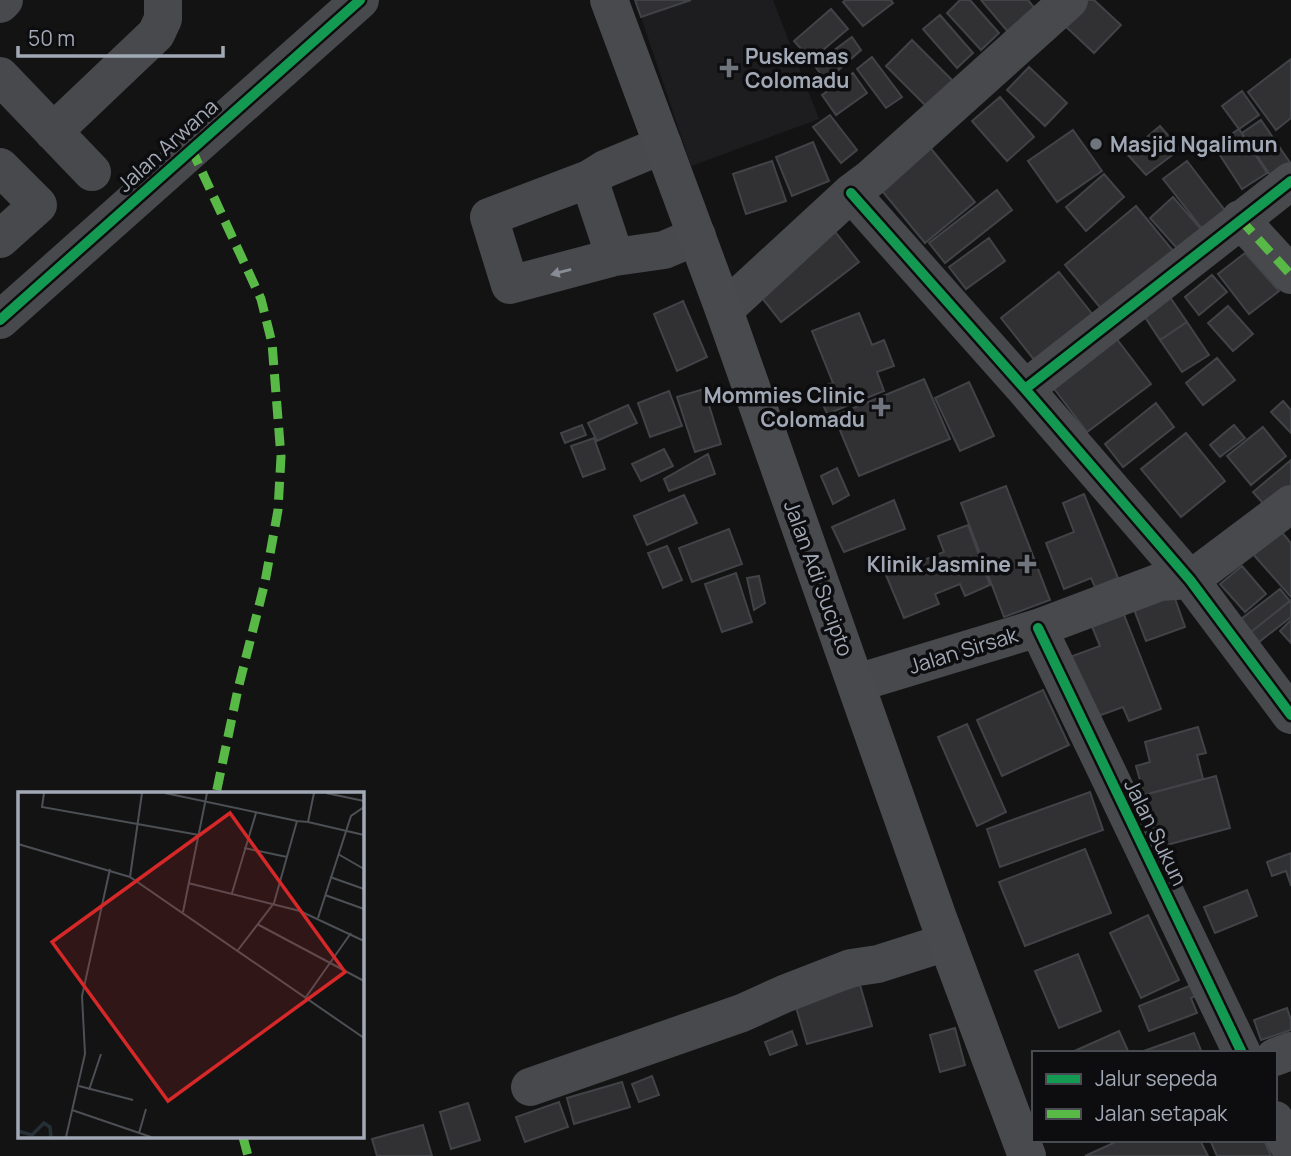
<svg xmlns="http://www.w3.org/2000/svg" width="1291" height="1156" font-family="Manrope,sans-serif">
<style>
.built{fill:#1d1d1f}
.building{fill:#313133;stroke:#414347;stroke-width:2}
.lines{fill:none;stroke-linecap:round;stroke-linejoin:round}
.minor{stroke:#47494c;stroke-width:38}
.highway{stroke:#494a4e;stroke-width:38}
.quiet{stroke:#58b947;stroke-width:9;stroke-dasharray:18 9;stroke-linecap:butt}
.cycleway-casing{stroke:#0d0d0f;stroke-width:15}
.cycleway{stroke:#139951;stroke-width:10}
.oneway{fill:#878c96}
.poi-dot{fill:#70747d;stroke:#0d0d0f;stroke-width:2.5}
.labels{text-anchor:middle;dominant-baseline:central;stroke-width:7;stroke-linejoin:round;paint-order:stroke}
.poi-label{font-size:21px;font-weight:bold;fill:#a2a9b6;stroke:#0d0d0f;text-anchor:start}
.street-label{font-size:21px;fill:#a2a9b6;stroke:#0d0d0f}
.inset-river{fill:none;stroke:#252f36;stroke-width:3.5}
.inset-road{fill:none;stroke:#4c4f54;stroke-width:2}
.view{fill:#d62828;fill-opacity:0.15;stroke:#d62828;stroke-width:3.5}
.inset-edge{fill:none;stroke:#a2a9b6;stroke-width:3.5}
</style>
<rect width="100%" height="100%" fill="#131313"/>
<path class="built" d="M691,0H773L819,119L691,166L641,17Z"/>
<path class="building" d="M635,0H691L641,17Z
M846,0H891L893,3L863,26L843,2Z
M960,0H970L999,33L981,50L947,13Z
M981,0H1028L1037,11L1009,33Z
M1085,0H1094L1121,25L1094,53L1063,24Z
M831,9L848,29L811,60L794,41Z
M940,15L973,53L957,68L923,29Z
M852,37L861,50L826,81L814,65Z
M912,40L956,84L930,110L886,66Z
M872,57L902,97L886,108L857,69Z
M1291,59V118L1276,130L1248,92Z
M1029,67L1067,103L1045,126L1007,90Z
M853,73L867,93L836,115L822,95Z
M1242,91L1259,115L1239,129L1222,106Z
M1000,97L1034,137L1007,161L972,121Z
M830,115L857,150L841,163L813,127Z
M1261,120L1291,164L1274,181L1242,133Z
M1160,126L1180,149L1146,175L1127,154Z
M1239,129L1267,173L1242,189L1214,146Z
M1073,130L1102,171L1057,202L1028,161Z
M923,139L975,202L925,243L873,180Z
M813,142L829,181L792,196L776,157Z
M772,161L786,201L746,214L733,174Z
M1187,161L1227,213L1204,231L1163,179Z
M1104,174L1124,197L1086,231L1066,207Z
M997,190L1012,210L945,263L929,243Z
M1173,197L1206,235L1183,255L1150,218Z
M1136,206L1179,258L1108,317L1065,265Z
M833,229L859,262L781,322L755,289Z
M989,238L1005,261L966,289L949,267Z
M1245,253L1279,291L1249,314L1218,274Z
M1059,272L1097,320L1039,366L1001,318Z
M1212,275L1227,292L1199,315L1185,297Z
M1163,287L1187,322L1160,340L1137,305Z
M683,301L707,357L677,371L654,314Z
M1228,306L1253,334L1233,351L1208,323Z
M859,313L872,345L884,340L894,366L877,372L884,391L827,414L816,388L833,383L812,331Z
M1187,322L1209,355L1182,372L1160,340Z
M1113,334L1151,384L1087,432L1049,382Z
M1217,358L1235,380L1203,405L1186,383Z
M924,379L950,439L859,476L834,416Z
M969,382L994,436L960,451L935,398Z
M704,389L721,444L695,452L677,397Z
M669,391L682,426L650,437L638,403Z
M1283,401L1291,410V433L1271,412Z
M1156,403L1174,427L1123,467L1105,444Z
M628,405L637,423L597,441L588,423Z
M582,425L586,435L565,443L561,433Z
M1234,425L1245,438L1220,457L1210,445Z
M1263,427L1286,456L1251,485L1227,456Z
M1186,433L1225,481L1181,517L1141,469Z
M594,438L605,469L583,477L571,446Z
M664,449L673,466L641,481L632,464Z
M708,454L715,474L669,491L664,479Z
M1291,460V489L1268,509L1253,492Z
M837,468L849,495L833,504L821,476Z
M1006,486L1050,600L1004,617L961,503Z
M1084,494L1118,578L1095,587L1091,578L1064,589L1046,543L1074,532L1063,503Z
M684,495L697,523L647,545L634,516Z
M894,500L905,529L844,552L832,527Z
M968,525L990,585L965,596L960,584L935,594L939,604L904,618L886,575L944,552L938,536Z
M729,529L742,564L692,582L679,548Z
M1279,529L1291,543V597L1252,553Z
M667,546L682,580L663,588L648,553Z
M1242,566L1266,594L1245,612L1220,584Z
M736,573L752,622L722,632L705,584Z
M759,576L765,603L754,610L747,578Z
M1280,589L1290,601L1251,632L1241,619Z
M1172,590L1185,627L1146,641L1132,604Z
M1291,600V617L1259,642L1251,632Z
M1121,607L1161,709L1129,721L1123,707L1090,719L1067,658L1100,646L1089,619Z
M1291,620V643L1280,631Z
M1043,690L1069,745L1002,776L977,720Z
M967,724L1006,812L977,826L938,737Z
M1198,727L1206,753L1197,755L1203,779L1144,795L1136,766L1150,762L1145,742Z
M1216,776L1230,828L1159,847L1144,795Z
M1090,792L1103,830L1000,867L987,829Z
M1085,849L1111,913L1025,946L999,882Z
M1291,853V886L1286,871L1272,876L1267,862Z
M1247,890L1257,916L1215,933L1204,907Z
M1148,915L1179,980L1141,998L1110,933Z
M1078,954L1101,1011L1059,1028L1035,971Z
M1194,984L1198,995L1191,998L1197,1013L1149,1031L1139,1006Z
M860,985L872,1026L807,1044L795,1004Z
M1287,1008L1291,1020V1030L1261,1040L1254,1020Z
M955,1028L965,1065L940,1072L930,1035Z
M792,1031L797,1045L770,1055L765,1042Z
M1119,1031L1129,1053H1070Z
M1194,1033L1202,1053L1141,1052Z
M652,1076L659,1095L639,1102L632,1084Z
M622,1082L630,1107L574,1124L567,1098Z
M559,1102L568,1127L525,1142L516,1117Z
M468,1103L480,1140L451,1149L440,1112Z
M423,1125L432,1156H377L372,1139Z
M1120,1140H1200L1208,1156H1085Z
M1210,1140H1264L1271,1156H1217Z"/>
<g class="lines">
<path class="minor" d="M0,4L4,0
M0,76L92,172
M53,132L156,34L163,19V0
M663,145L605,169L589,179L489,217L510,285L615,257L664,250L697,236
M0,167L38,205L0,239
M589,179L615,257
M851,193L1025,389L1190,580L1291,715
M1240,219L1291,275
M724,310L851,193L871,178L1069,0
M0,320L360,0
M1025,389L1291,181
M1190,580L1291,504
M1038,628L1242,1053
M857,683L1038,628L1160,582L1190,580
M1275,1057L1291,1051
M530,1087L742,1013L784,994L851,968L878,964L947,942
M1275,1120L1291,1150"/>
<path class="highway" d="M609,0L724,310L938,918L1027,1156"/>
<path class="quiet" d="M191,148L261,299L272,343L281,457L278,510L265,582L238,689L216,794
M1240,219L1291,275
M243,1137L248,1156"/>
<g class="cycleway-casing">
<path id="cycleway" d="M851,193L1025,389L1190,580L1291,715
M0,320L360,0
M1025,389L1291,181
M1038,628L1242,1053"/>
</g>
<use href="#cycleway" class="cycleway"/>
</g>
<defs><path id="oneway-solid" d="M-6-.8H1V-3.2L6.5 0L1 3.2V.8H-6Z" transform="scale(1.75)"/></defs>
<use class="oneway" href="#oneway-solid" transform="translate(561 272) rotate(165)"/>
<g class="poi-dot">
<path d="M725.5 57.5h7v7h7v7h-7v7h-7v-7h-7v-7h7z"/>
<circle cx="1096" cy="144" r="7"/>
<path d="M877.5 396.5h7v7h7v7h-7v7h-7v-7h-7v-7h7z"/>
<path d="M1023.5 553.5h7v7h7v7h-7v7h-7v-7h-7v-7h7z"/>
</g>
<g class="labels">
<g class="poi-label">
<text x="745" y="56">Puskemas<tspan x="745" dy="24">Colomadu</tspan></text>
<text x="1110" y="144">Masjid Ngalimun</text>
<text x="865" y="395" text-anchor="end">Mommies Clinic<tspan x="865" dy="24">Colomadu</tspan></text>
<text x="1011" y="564" text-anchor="end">Klinik Jasmine</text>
</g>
<g class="street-label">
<text transform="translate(167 145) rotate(-42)">Jalan Arwana</text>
<text transform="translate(819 578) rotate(70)">Jalan Adi Sucipto</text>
<text transform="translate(963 650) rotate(-17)">Jalan Sirsak</text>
<text transform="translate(1156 832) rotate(64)">Jalan Sukun</text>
</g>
</g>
<g transform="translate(18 792)">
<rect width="346" height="346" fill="#131313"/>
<path class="inset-river" d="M0,339L14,343L26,331L32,335L33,345"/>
<path class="inset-road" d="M26,1L24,15L181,43M147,1L279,29M308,1L346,9M290,30L346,43M0,52L112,85L346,246M226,56L269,65M320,62L346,77M112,85L124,1M312,85L346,97M170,91L282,119L346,149M214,101L238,21M307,103L346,117M165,120L189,1M300,126L333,24L346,15M239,132L346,189M220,158L256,111L279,29L290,30L296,1M288,205L333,141M61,294L115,308M71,298L83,262M54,318L133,345M121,341L128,317M48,345L67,262L64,204L92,77"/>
<path class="view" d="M212,21L327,180L150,309L34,150Z"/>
<rect width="346" height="346" class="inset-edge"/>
</g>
<rect x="1032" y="1051" width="245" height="91" fill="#0d0d0f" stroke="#494b52" stroke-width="2"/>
<rect x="1046" y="1074" width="35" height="10" fill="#139951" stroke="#494b52" stroke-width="2"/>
<text x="1095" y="1086" font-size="21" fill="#a2a9b6">Jalur sepeda</text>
<rect x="1046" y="1109" width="35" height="10" fill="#58b947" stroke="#494b52" stroke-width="2"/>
<text x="1095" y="1121" font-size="21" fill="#a2a9b6">Jalan setapak</text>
<path d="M18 46v10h205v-10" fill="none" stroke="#a2a9b6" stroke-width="3.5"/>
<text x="28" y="46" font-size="21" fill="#a2a9b6" stroke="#0d0d0f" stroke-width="5" paint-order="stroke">50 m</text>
</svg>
